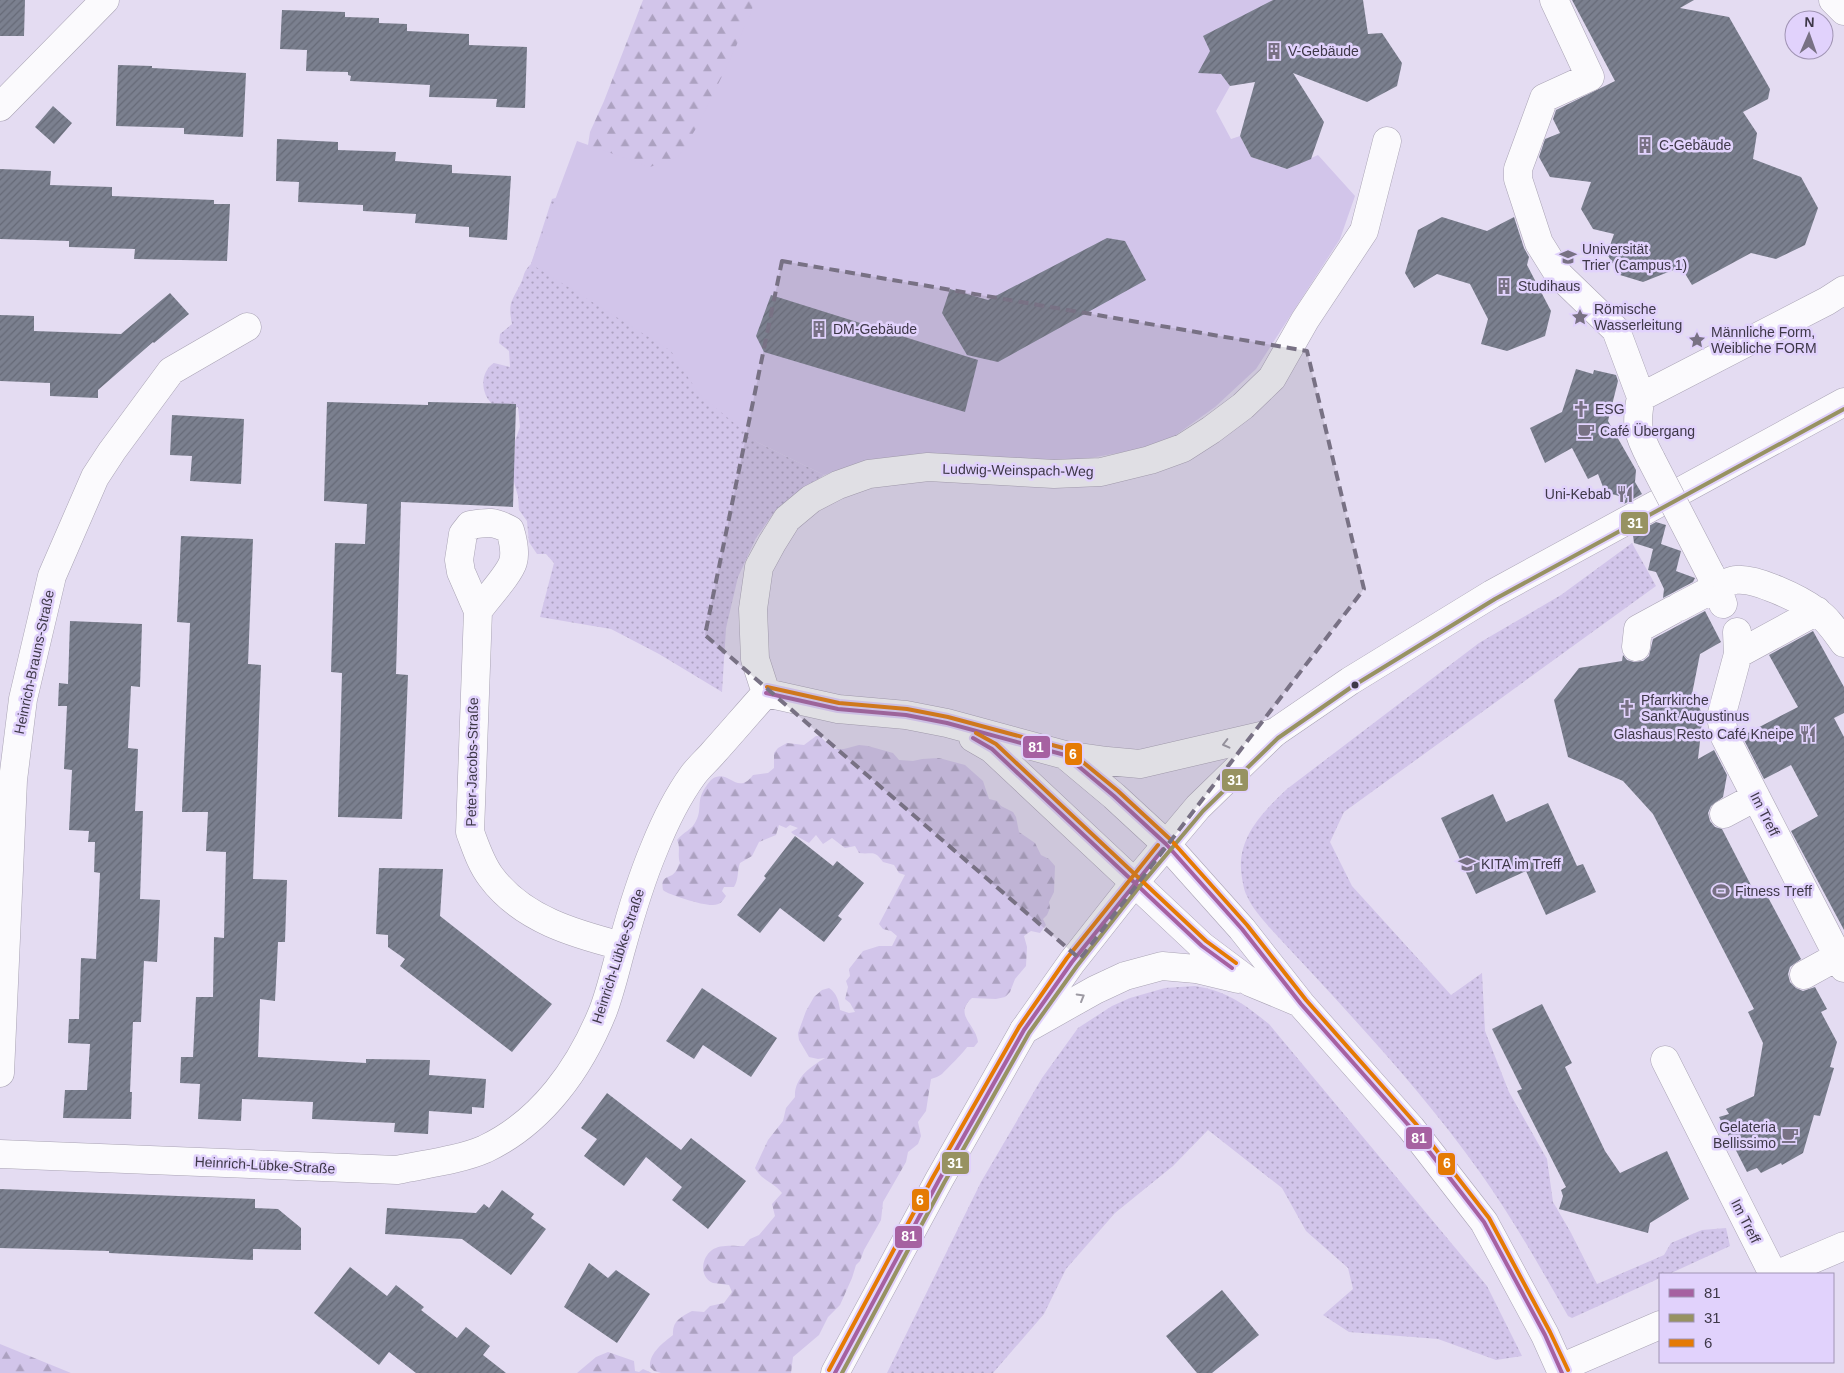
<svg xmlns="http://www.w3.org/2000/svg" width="1844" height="1373" font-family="Helvetica,sans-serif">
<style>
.grass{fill:url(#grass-dots)}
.forest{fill:url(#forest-firs)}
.park{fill:#d2c5ea}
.building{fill:url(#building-hatch)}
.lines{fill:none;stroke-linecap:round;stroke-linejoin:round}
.minor-casing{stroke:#a9a3b4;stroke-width:29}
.major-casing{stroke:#a9a3b4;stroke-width:29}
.minor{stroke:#fbfafd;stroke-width:28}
.major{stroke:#fbfafd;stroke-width:28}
.minor-bridge-casing{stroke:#a9a3b4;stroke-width:29;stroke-linecap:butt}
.minor-bridge{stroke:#fbfafd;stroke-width:28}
.bus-1-casing{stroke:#e1d2fc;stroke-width:8}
.bus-2-casing{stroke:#e1d2fc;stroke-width:8}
.bus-3-casing{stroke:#e1d2fc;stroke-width:8}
.bus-1{stroke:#a661a1;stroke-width:4}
.bus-2{stroke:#979262;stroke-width:4}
.bus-3{stroke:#e57a04;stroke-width:4}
.oneway{stroke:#9c99a2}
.marked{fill:#787184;fill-opacity:0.2;stroke:#787184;stroke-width:4;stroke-dasharray:10 6;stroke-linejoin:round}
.bus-dot{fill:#3e3848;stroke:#e1d2fc;stroke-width:2}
.labels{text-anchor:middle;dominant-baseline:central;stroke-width:5;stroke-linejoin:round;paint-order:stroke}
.poi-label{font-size:14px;fill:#3e3848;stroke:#e1d2fc;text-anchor:start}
.street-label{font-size:14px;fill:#3e3848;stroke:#e1d2fc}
.line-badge{stroke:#e1d2fc;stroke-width:2}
.badge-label{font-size:14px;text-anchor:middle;font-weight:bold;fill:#fff}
</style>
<defs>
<pattern id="grass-dots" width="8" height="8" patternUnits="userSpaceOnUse" patternTransform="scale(1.25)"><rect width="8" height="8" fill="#d2c5ea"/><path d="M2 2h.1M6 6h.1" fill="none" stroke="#aca1c0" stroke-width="1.8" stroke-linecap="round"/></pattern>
<pattern id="forest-firs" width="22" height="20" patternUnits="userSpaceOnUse" patternTransform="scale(1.25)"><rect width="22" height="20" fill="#d2c5ea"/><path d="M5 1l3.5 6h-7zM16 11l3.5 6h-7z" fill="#aca1c0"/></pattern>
<pattern id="building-hatch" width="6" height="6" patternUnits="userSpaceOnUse" patternTransform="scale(1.25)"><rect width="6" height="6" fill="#7b808f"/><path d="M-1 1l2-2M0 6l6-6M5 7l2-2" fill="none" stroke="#666a77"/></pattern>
</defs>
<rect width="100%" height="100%" fill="#e4dcf2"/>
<path class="grass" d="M566,195L639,313L757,442L824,475L775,511L756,538L738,577L726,628L722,692L659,654L611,629L540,617L554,563L546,554H537L529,542L527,521L519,510L518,496L513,479L515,441L520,427L518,407L512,409L494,407C491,402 486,398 485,393C481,382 484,369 494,363L510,367L509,351L499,343L500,334L512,324C508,304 511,302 520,285C525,276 522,273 531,264L552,199Z
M1632,543L1656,586L1344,812L1330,842L1352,886L1451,995L1482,973L1485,1031L1509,1092L1547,1159L1553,1202L1570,1231L1597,1284L1664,1255L1671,1243L1702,1230L1726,1228L1730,1246L1669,1274H1660V1278L1572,1318L1568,1316C1540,1267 1512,1217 1479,1171C1417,1084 1342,1006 1269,927C1261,917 1252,908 1247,896C1244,891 1243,883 1242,878C1235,839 1262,813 1287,789L1479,643L1561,595Z
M1195,986C1227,991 1244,1004 1269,1024L1487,1286L1522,1356L1496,1360L1438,1339L1349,1332L1323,1315L1353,1289L1348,1268L1306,1231L1282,1188L1208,1130L1173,1166L1115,1213L1066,1269L1044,1314L993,1373H887L981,1182L1042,1078L1078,1028L1112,1006L1130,998L1165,988Z"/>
<path class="forest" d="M643,0H797L668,177L586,158L590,132L604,101Z
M816,736H820L830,746L835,749H844L859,745L868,746L893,753L899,760L913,761L922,759L939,758L965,765L983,781L989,799L997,801L1001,806L1013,812L1016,817L1019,832L1035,843L1041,855L1049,859L1055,866L1054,892L1049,902L1050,908L1047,915L1043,919L1046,925L1040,933L1031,931L1024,936L1027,947L1026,966L1015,979L1010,992L1005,997L996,999L972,998C953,1015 976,1024 978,1042L974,1047H967C965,1051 947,1069 942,1074C939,1076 935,1078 931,1079L926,1111L918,1122L921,1136L918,1144L908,1152L906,1162L883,1202L881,1220L864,1250L860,1261L856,1265L852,1278L840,1305L828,1317L819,1335L793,1357L791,1373H661L654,1371L650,1367C649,1353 663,1343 673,1335C672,1321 681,1317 692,1311L704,1312L710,1306L724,1303L732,1292L729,1285C724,1284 718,1284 713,1283C699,1277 701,1258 712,1250C720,1244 734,1246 744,1246L750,1239L759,1235L775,1216L772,1204L782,1193C773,1182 762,1181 755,1168L768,1140L783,1121L786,1108L795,1097C794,1078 810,1067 825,1058L818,1059L809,1057L799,1040L798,1033L806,1011L814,997L822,990L829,988C837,993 839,1002 840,1010L849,1013L855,1012L850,1003L845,999L848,987L846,981L850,976L849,969L863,951L879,946H892L897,936L891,931L883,929L879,924L905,875L899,873L894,865L883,862C874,849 872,855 859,853L855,846L845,848L832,838L823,844L816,835L809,843L793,834L791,832L798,828L790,825L786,828L779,825L776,835L759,842L752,856L740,863C737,871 739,879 734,887H724L722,891L726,896C723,901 720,905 713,905C705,906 668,895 663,890C660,874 670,880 676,871C678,868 678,865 680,863C677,855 681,847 677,840C683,832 692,830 696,821C703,808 695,801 707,785C709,782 712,778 716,777C730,772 738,795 753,775L768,773L774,768V753L778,748L787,743L804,745Z
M0,1344L71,1373H0Z
M608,1352L634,1361L635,1371L639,1372L643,1369L652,1373H577L596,1357Z"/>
<path class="park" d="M754,0H1273L1211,53L1204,71L1212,74L1219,69L1230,86L1216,111L1231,139L1240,136L1251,157L1287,169L1318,155L1355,196L1340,239L1256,369L1215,407L1162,445L1052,465L873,459L824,475L757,442L699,394L671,351L531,264L577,141L650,167L678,157L697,127L730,60L752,10Z"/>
<path class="building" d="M0,0H25L24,36H0Z
M1273,0H1363L1368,34L1382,33L1402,63L1397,86L1367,102L1293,73L1324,122L1311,159L1287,169L1251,157L1240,136L1255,82L1230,86L1221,74L1198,73L1210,51L1203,36Z
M1572,0H1694L1680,8L1729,17L1770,89L1768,99L1743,112L1757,133L1753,159L1801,177L1818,208L1805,245L1776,259L1751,253L1692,285L1681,267L1643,282L1620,275L1607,254L1614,234L1593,229L1581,209L1591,182L1550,177L1539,157L1545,139L1560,133L1553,119L1556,110L1615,81Z
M282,10L345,12V17L379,18V23L407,24V31L469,34V45L527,47L525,108L496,107L497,99L429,97L430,85L350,81L351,76L348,75V72L306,71L307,50L280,49Z
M118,65L152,66V68L246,73L243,137L184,134V128L116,126Z
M53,106L72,123L54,144L35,127Z
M277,139L338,142V150L396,152L395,161L452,165V173L511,176L507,240L469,237V227L415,223L416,214L363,211V205L298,202L299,182L276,181Z
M0,169L51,171L50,185L112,187V196L214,200V204H230L227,261L134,259L135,249L69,247V241L0,239Z
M1442,217L1487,231L1514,217L1524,248L1529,257L1527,265L1551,311L1545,336L1507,351L1481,344L1488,319L1470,284L1437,274L1414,288L1405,273L1418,230Z
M1107,238L1125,241L1146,280L998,362L967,355L942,313L950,289L988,300Z
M170,293L189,314L154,343L153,342L98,390V398L50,396V383L0,381V315L34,316V331L121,334Z
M771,295L978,360L965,412L764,352L756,336Z
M1576,369L1593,374L1594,370L1616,375L1618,381L1608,421L1636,470L1635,482L1642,494L1624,504L1626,498L1605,492L1598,474L1588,479L1572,448L1545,463L1530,428L1562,412Z
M327,402L428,405V402L516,404L513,507L401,502L396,674L408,675L402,819L338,817L342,673L331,672L335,543L365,544L367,504L324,501Z
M172,415L244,419L241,484L190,481L192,456L170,455Z
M1656,522L1666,525L1661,544L1681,551L1676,571L1695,578L1693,582L1663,598L1664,589L1656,572L1648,570L1653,549L1634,543L1633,535Z
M181,536L253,539L248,664L261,665L253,879L287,880L285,942H278L275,1001L260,999L258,1057L366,1063V1059L430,1060L429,1075L486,1079L484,1108L472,1107V1114L429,1111L428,1134L394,1132L395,1123L312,1119L313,1102L242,1099L241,1121L198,1119L200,1084L180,1083L181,1057H193L196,997H213L214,937L224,938L226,852L206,851L208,812H182L190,623L177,622Z
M1705,611L1721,642L1700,654L1692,694L1703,715L1698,759L1714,750L1727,775L1723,797L1711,806L1708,813L1710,821L1715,827L1722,829L1755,893L1763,888L1801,959L1790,967L1788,974L1790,982L1796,988L1803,991L1815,987L1827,1009L1821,1012L1837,1042L1830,1067L1834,1068L1820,1116L1814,1115L1803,1153L1782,1165L1781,1163L1761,1173L1757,1168L1747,1172L1719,1117L1729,1114L1726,1109L1754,1096L1763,1043L1748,1012L1754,1009L1653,814L1623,781L1568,757L1554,700L1579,668L1622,661L1623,655L1627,660L1634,662L1643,661L1649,656L1653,639Z
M70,621L142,624L140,687L131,686L128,748L138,749L135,811H143L140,899L160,900L157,962L144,961L141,1022H133L130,1092H132L131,1119L63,1118L65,1090H87L90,1044L68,1043L69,1019H79L81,958L96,959L100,873L94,872L95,842H88L89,831L69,830L72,770L64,769L67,706H58L59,683L68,684Z
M1813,631L1844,687V713L1834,718L1844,737V930L1791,831L1818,816L1791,765L1764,779L1742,736L1798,707L1769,655Z
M1493,794L1506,822L1548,803L1577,866L1583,864L1596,892L1546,915L1526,871L1476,894L1441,818Z
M795,836L833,866L837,861L864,883L838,916L842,919L824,942L780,908L760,933L737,915L766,878L764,876Z
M379,868L443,869L440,916L552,1004L512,1052L400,966L405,959L388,947V935L376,934Z
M702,988L777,1038L751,1077L703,1045L694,1059L666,1041Z
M1542,1004L1572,1063L1565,1067L1605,1151L1620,1173L1667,1151L1689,1199L1650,1223L1648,1233L1559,1209L1563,1196L1561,1190L1566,1187L1517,1091L1522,1089L1492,1029Z
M607,1093L681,1150L691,1138L746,1181L708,1229L672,1200L682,1187L646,1157L624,1186L584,1156L597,1139L581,1128Z
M0,1189L255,1199V1208L278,1209L301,1228V1250L253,1249V1260L109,1253V1251L0,1248Z
M502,1190L534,1214L531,1218L546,1229L511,1275L462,1239L385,1234L387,1208L476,1213L484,1204L489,1208Z
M589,1263L608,1278L616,1270L650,1294L617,1343L564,1307Z
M350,1267L387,1296L396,1285L424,1307L421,1310L457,1338L466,1327L490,1346L483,1355L506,1373H416L389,1352L379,1365L314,1313Z
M1222,1290L1259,1335L1212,1373H1197L1166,1336Z"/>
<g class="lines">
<g class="minor-casing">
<path id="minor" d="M1554,0L1590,77L1544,98L1518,169V179L1539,243L1559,275L1616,330L1641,397
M1833,0L1844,11
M0,107L105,0
M1651,459C1638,434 1635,426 1641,397L1827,301L1844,290
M1710,573L1717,587C1722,585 1729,581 1735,580C1755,577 1800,599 1816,611C1828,619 1836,632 1844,643
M1679,607L1717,587L1723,604
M478,611C486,599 509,575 513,562C516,552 513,540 510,530C494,521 488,522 470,525L463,534L459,560L461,572L478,611L470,832C476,848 481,864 491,877C522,919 575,934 622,946
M1737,632L1738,654L1817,611
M1636,647L1638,629L1673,610
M1738,654L1721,717L1725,737L1844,968
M766,693L755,659L753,609L759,567L772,543L787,519L811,499L838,485L869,474L928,467L1054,474L1101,472L1150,460L1183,448L1211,430L1243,406L1272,378L1305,320L1364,231L1387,141
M766,693L838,709L906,715L947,723L1065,755L1107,761L1140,764L1274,733
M973,738L992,749L1202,946L1250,982L1298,1002
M1065,755L1114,796L1166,844L1242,929L1301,1004L1411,1128L1484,1222L1545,1335L1562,1373
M1724,814L1756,797
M1804,975L1844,953
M1024,1030L1095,990L1125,976L1162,966L1196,969L1238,979
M1665,1060L1773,1274
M0,1073L13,780L23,699L52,576L95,477L112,451L171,371L247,327
M0,1154L397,1170C425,1164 460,1160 485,1149C542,1122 580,1068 603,1011C611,990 616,967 622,946C631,913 641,880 654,849C664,824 677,797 693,775C699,767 707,760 713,753C731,733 748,713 766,693
M1778,1274L1844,1246
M1560,1368L1660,1325"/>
</g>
<g class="major-casing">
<path id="major" d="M835,1373L939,1180L1024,1030L1072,962L1135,882L1198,807L1274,733L1350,681L1492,594L1844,402"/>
</g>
<use href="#minor" class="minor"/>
<use href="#major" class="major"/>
<g class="minor-bridge-casing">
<path id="minor-bridge" d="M1651,459L1710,573"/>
</g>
<use href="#minor-bridge" class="minor-bridge"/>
<g class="bus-1-casing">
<path id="bus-1" d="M766,693L838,709L906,715L947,723L1065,755L1114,796L1166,844L1242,929L1301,1004L1411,1128L1484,1222L1545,1335L1562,1373
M973,738L992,749L1202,946L1232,968
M835,1373L939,1180L1024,1030L1072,962L1163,849"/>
</g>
<g class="bus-2-casing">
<path id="bus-2" d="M842,1373L944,1183L1029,1033L1077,966L1140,886L1203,811L1278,738L1353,686L1495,599L1844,409"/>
</g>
<g class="bus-3-casing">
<path id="bus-3" d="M767,687L839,703L907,709L948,717L1067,749L1118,791L1171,840L1247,925L1306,1000L1416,1124L1489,1218L1550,1332L1568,1370
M976,733L996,744L1206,941L1236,963
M829,1370L933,1177L1019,1027L1067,958L1158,845"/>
</g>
<use href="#bus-1" class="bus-1"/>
<use href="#bus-2" class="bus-2"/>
<use href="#bus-3" class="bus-3"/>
</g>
<defs><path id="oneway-chevron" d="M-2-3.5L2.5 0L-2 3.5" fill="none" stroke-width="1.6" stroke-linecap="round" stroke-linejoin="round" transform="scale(1.25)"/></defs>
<g class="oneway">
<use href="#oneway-chevron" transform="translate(1226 744) rotate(166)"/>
<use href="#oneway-chevron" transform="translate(1081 997) rotate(-30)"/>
</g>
<path class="marked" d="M782,261L1307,351L1364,589L1080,959L705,635Z"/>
<defs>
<g id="building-bare" transform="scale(1.35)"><path d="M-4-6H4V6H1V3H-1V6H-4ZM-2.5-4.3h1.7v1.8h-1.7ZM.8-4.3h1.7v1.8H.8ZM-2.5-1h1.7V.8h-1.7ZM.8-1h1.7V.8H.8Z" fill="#787184" stroke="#e1d2fc" stroke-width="2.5" paint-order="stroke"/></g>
<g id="university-bare" transform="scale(1.35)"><path d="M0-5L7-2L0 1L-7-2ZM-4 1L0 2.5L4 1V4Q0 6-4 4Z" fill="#787184" stroke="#e1d2fc" stroke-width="2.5" paint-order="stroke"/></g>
<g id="sight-bare" transform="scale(1.35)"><path d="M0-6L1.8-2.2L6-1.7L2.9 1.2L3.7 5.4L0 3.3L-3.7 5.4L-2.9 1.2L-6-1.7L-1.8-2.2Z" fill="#787184" stroke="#e1d2fc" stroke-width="2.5" paint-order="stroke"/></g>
<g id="church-bare" transform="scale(1.35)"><path d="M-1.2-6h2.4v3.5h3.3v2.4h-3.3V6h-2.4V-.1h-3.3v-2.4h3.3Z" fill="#787184" stroke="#e1d2fc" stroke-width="2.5" paint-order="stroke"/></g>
<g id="cafe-bare" transform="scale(1.35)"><path d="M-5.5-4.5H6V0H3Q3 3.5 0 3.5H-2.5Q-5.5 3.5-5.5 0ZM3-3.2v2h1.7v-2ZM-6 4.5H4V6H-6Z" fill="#787184" stroke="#e1d2fc" stroke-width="2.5" paint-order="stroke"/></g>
<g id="restaurant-bare" transform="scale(1.35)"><path d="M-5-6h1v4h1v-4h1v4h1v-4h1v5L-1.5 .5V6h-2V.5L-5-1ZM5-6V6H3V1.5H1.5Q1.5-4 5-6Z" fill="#787184" stroke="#e1d2fc" stroke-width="2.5" paint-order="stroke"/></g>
<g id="school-bare" transform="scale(1.35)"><path d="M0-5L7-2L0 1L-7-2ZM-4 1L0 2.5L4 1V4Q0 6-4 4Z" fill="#787184" stroke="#e1d2fc" stroke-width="2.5" paint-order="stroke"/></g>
<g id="stadium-bare" transform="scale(1.35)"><path d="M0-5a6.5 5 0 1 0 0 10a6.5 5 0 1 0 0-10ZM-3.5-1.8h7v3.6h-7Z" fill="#787184" stroke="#e1d2fc" stroke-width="2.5" paint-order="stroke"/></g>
</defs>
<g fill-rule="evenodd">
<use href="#building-bare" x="1274" y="51"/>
<use href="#building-bare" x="1645" y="145"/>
<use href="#university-bare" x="1568" y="257"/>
<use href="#building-bare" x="1504" y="286"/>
<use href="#sight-bare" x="1580" y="317"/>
<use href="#building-bare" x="819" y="329"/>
<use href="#sight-bare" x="1697" y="340"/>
<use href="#church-bare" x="1581" y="409"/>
<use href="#cafe-bare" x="1586" y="431"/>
<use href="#restaurant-bare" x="1625" y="494"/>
<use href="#church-bare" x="1627" y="708"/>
<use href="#restaurant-bare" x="1808" y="734"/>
<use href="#school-bare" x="1467" y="864"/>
<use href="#stadium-bare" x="1721" y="891"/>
<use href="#cafe-bare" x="1790" y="1135"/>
</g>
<circle class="bus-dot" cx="1355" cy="685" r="4.5"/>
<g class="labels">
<g class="poi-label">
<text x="1288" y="51">V-Gebäude</text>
<text x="1659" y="145">C-Gebäude</text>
<text x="1582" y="249">Universität<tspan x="1582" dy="16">Trier (Campus 1)</tspan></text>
<text x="1518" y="286">Studihaus</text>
<text x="1594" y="309">Römische<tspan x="1594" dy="16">Wasserleitung</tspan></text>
<text x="833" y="329">DM-Gebäude</text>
<text x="1711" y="332">Männliche Form,<tspan x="1711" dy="16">Weibliche FORM</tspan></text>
<text x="1595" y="409">ESG</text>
<text x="1600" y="431">Café Übergang</text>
<text x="1611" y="494" text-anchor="end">Uni-Kebab</text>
<text x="1641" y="700">Pfarrkirche<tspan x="1641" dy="16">Sankt Augustinus</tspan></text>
<text x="1794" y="734" text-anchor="end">Glashaus Resto Café Kneipe</text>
<text x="1481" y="864">KITA im Treff</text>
<text x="1735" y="891">Fitness Treff</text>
<text x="1776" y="1127" text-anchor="end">Gelateria<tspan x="1776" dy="16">Bellissimo</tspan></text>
</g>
<g class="street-label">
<text transform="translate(1018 470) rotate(1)">Ludwig-Weinspach-Weg</text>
<text transform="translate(34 662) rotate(-78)">Heinrich-Brauns-Straße</text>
<text transform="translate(472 762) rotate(-89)">Peter-Jacobs-Straße</text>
<text transform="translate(1765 814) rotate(63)">Im Treff</text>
<text transform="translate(618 956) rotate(-72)">Heinrich-Lübke-Straße</text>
<text transform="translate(265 1165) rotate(3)">Heinrich-Lübke-Straße</text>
<text transform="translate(1746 1221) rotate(63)">Im Treff</text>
</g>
</g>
<g class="line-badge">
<rect x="1620" y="511" width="29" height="24" rx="5" fill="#979262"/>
<rect x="1022" y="735" width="29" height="24" rx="5" fill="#a661a1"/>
<rect x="1064" y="742" width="19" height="24" rx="5" fill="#e57a04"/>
<rect x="1221" y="768" width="28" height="24" rx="5" fill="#979262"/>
<rect x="1405" y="1126" width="28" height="24" rx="5" fill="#a661a1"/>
<rect x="941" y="1151" width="29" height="24" rx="5" fill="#979262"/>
<rect x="1437" y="1152" width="19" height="24" rx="5" fill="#e57a04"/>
<rect x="911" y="1188" width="19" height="24" rx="5" fill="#e57a04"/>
<rect x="894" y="1225" width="29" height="24" rx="5" fill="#a661a1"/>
</g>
<g class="badge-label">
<text x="1635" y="528">31</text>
<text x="1036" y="752">81</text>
<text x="1073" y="759">6</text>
<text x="1235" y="785">31</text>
<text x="1419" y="1143">81</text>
<text x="955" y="1168">31</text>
<text x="1447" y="1168">6</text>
<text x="920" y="1205">6</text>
<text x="909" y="1241">81</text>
</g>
<rect x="1659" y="1273" width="175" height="90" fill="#e1d2fc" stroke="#a094b4"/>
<rect x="1669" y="1289" width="25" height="8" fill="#a661a1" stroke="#a094b4"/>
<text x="1704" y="1298" font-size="15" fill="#3e3848">81</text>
<rect x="1669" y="1314" width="25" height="8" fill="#979262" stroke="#a094b4"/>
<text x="1704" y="1323" font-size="15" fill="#3e3848">31</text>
<rect x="1669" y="1339" width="25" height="8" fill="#e57a04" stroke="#a094b4"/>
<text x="1704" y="1348" font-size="15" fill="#3e3848">6</text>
<g transform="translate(1809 35) rotate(2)"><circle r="24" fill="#e1d2fc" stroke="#a094b4"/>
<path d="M0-4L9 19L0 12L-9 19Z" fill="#787184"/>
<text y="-8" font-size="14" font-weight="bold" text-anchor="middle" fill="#3e3848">N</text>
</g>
</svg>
